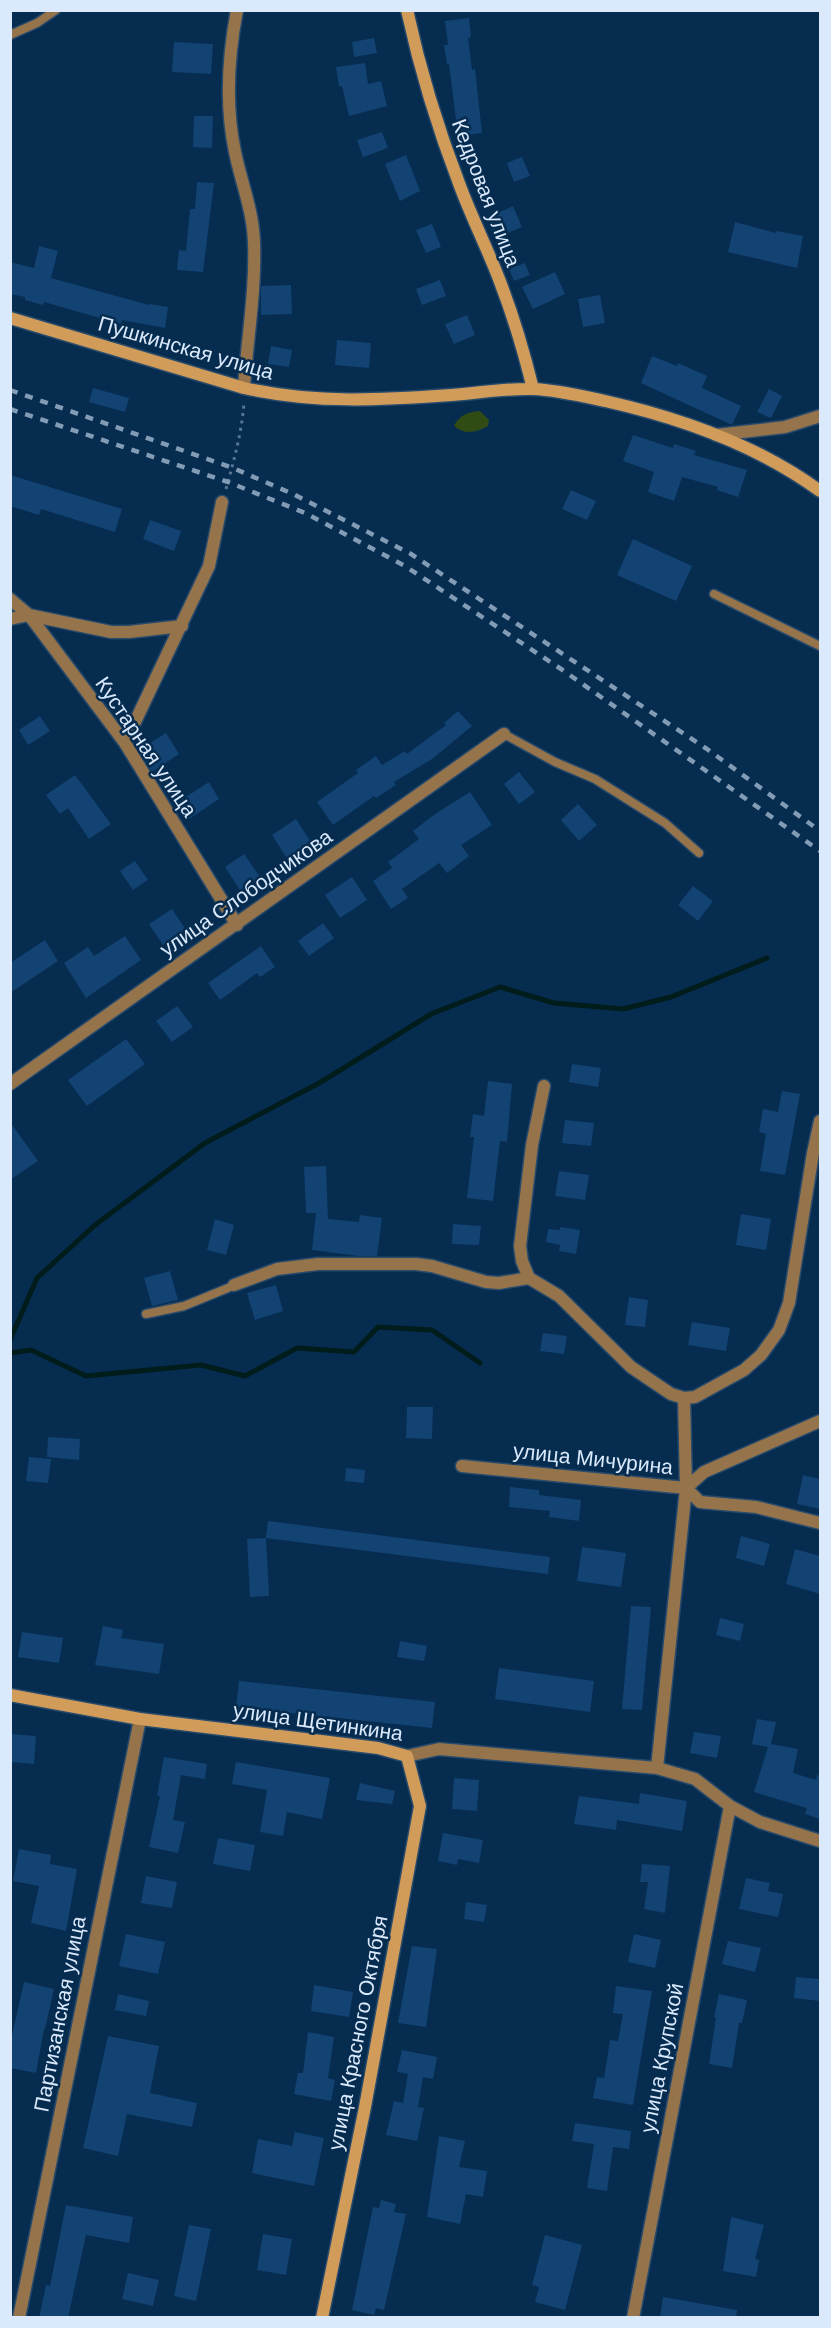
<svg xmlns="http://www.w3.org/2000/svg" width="831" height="2328" font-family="'DM Sans',sans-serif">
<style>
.green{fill:#314b14}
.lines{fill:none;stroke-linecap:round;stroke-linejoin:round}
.stream{stroke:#001c1b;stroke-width:5}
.building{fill:#124372}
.lane-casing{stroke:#284a6b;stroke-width:11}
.street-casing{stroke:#284a6b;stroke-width:15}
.secondary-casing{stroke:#284a6b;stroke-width:15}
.path{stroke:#587592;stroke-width:3;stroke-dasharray:3 4.5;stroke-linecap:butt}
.lane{stroke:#95734b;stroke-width:8}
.street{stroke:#95734b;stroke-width:12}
.secondary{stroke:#d19c59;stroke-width:12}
.rail{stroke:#839cb5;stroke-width:4.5;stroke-dasharray:8 8;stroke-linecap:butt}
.labels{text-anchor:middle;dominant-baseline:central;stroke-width:5;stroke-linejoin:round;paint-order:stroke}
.street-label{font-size:21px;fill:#dae9fb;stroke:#062c50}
</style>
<rect width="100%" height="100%" fill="#062c50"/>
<path class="green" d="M480,411L489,420L488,426C475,433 465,435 454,426C459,415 468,412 480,411Z"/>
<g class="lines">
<path class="stream" d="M10,1340L37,1278L95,1225L205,1143L321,1082L431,1014L500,987L554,1003L623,1009L671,997L767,958
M10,1353L31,1350L86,1376L201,1365L245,1376L297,1348L354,1352L378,1327L432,1330L480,1363"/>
</g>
<path class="building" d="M469,18L471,37L468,38L472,70L475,69L482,133L458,136L449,64H447L444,45H448L445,21Z
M374,38L377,53L354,57L352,42Z
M174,42L213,44L211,74L172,72Z
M365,63L368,84L381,81L387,106L349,116L342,86H339L336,67Z
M194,116H213L212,148L193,147Z
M382,132L388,148L363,157L357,140Z
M406,155L420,191L400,201L385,164Z
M522,157L530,176L514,182L507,163Z
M197,182L214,183L203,272L177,270L179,250L186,251L190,209H195Z
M513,206L522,227L495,238L487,218Z
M735,222L776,233L777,231L803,236L797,268L728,252Z
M432,224L441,247L426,253L416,230Z
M39,246L58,251L51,278L149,305V304L168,307L165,328L122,320L121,324L44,302L43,305L25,300V297L10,294V262L34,268Z
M525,263L530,275L514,281L509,269Z
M555,272L565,294L533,309L522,287Z
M440,280L446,296L422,305L416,289Z
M291,285L292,314L261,315V286Z
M600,295L605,323L583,327L578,299Z
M467,315L475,335L454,344L445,324Z
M337,340L371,343L369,368L335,365Z
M271,346L292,350L289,367L268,364Z
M652,356L677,366L678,363L707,376L702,388L741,406L732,425L641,383Z
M93,388L129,398L125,412L89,402Z
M769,389L782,396L771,418L757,412Z
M633,435L673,448L674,444L696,451L694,455L747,470L738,497L717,490L718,487L682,477L674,501L648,492L654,472L623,461Z
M10,475L122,509L115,532L41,509L39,515L10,506Z
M571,490L596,501L587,520L562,509Z
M150,520L181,531L174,551L143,539Z
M633,539L692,566L676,601L617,575Z
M458,711L472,726L432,759L394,782L396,785L376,798L374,796L333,825L317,802L358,773L356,770L376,756L382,765L405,751L407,754L446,725L444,723Z
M40,716L50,731L28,745L19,730Z
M166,733L179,754L152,772L139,750Z
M519,772L535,792L519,804L504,784Z
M75,775L111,824L89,839L68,808L60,814L46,795Z
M209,782L219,799L189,819L178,802Z
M470,792L492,825L461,845L469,856L447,873L439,863L402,889L408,898L391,909L373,881L392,868L388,862L419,839L413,831L435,814Z
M578,804L597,825L579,841L561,820Z
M296,819L312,844L288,860L272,835Z
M244,854L260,877L240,890L225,867Z
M135,861L148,880L133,890L120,871Z
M352,877L367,900L340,918L325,895Z
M693,886L713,901L698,921L678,905Z
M172,909L186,930L163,945L149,924Z
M323,923L334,938L309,956L298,941Z
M125,936L141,960L86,998L64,963L88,947L94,956Z
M45,940L58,961L10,993V963Z
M261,946L275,967L260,977L257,973L220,1000L208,983Z
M177,1006L193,1027L172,1042L156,1021Z
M126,1039L145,1064L87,1106L68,1080Z
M572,1064L601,1068L598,1087L569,1082Z
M488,1081L512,1084L507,1142L500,1141L493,1201L467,1198L474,1137H470L473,1114L484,1116Z
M782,1091L800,1094L785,1175L760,1171L766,1134L759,1132L763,1109L778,1112Z
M565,1120L594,1123L591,1146L562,1143Z
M10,1122L38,1161L10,1180Z
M326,1166L328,1219L359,1222L360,1215L382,1218L377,1256H358L312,1250L316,1213H306L304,1167Z
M559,1171L589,1175L585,1200L555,1196Z
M741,1214L771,1219L766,1250L736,1245Z
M215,1219L234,1225L226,1255L207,1250Z
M453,1224L481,1226L479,1245L452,1244Z
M560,1227L580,1230L576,1254L559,1251L560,1245L546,1242L548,1229L560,1230Z
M170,1271L178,1300L152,1306L144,1278Z
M276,1285L283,1311L255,1320L247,1293Z
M629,1297L648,1300L645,1327L625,1325Z
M692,1322L730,1328L726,1351L688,1345Z
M543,1333L567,1336L564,1354L540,1351Z
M407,1407H433L432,1439L406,1438Z
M48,1437L80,1439L79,1460L47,1457Z
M29,1457L51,1459L48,1483L26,1481Z
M346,1468L365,1470L364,1483L345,1481Z
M803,1475L820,1479V1509L797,1504Z
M510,1487L539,1490V1495L581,1500L579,1521L549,1517L550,1511L509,1507Z
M268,1521L550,1557L548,1574L266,1538Z
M741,1536L770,1544L764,1566L736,1558Z
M266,1538L269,1596L250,1597L247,1539Z
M582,1547L626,1553L621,1587L577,1581Z
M795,1549L820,1556V1594L786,1584Z
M631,1606L651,1607L642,1710L622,1709Z
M720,1618L744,1624L740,1641L716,1635Z
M103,1626L123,1630L121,1638L164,1644L159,1674L95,1665Z
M22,1632L63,1638L59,1663L18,1657Z
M400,1641L427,1646L424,1661L397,1657Z
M499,1668L594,1681L590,1712L495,1699Z
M239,1681L435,1702L432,1728L236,1707Z
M757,1719L776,1722L771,1744L798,1749L793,1773L816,1780L817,1775L820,1776V1819L805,1814L807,1808L754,1792L768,1747L752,1744Z
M694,1732L721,1736L717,1758L690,1753Z
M10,1734L36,1736L34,1764L10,1762Z
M164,1757L207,1764L205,1779L181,1775L173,1820L185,1822L178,1853L149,1847L160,1796H157Z
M236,1762L330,1778L322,1819L287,1812L283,1836L260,1832L267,1790L232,1784Z
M454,1778L479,1780L477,1811L452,1809Z
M360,1783L395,1791L392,1804L356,1800Z
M640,1793L687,1801L682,1831L617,1820L616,1830L574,1824L579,1796L639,1804Z
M443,1833L483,1840L479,1863L458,1859L457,1865L438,1861Z
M218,1838L255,1845L250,1871L213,1864Z
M19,1849L51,1855L50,1864L77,1869L66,1931L31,1923L39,1886L13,1881Z
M642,1864L670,1866L665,1913L644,1909L648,1882H640Z
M146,1876L177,1882L172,1908L141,1903Z
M746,1878L770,1883L768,1891L783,1894L778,1917L739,1909Z
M466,1902L487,1905L484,1922L464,1919Z
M126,1934L165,1942L158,1974L119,1966Z
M634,1934L661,1940L655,1968L628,1962Z
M728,1941L761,1948L755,1972L722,1964Z
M412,1946L437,1949L426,2027L398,2023Z
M796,1977L820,1979V2001L794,1998Z
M24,1982L54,1989L45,2029H44L36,2073L10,2068V2044Z
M314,1985L353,1992L349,2017L311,2011Z
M616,1986L652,1991L633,2105L593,2098L597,2077L604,2078L610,2040L618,2041L623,2014L613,2013Z
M118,1994L149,2001L146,2016L115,2010Z
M719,1994L747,2000L742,2023H739L732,2068L709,2064L716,2018L714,2017Z
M308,2032L334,2037L328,2078L335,2080L331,2101L294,2094L298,2073H303Z
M108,2036L159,2046L150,2093L197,2103L192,2127L127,2114L118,2156L83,2148Z
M402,2050L437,2057L433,2079L423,2077L418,2107L424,2108L417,2141L386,2135L394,2101L403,2103L408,2074L397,2072Z
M575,2123L631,2131L629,2149L613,2147L607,2191L587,2188L594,2144L572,2141Z
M295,2132L324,2138L314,2186L252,2173L258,2139L292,2146Z
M439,2136L465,2141L459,2167L487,2171L483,2197L466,2194L460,2224L427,2217Z
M381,2200L396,2204L394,2212L406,2214L384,2310L376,2308L374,2315L352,2310L373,2207L379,2208Z
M66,2205L133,2217L129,2243L86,2235L68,2318H39L46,2285L50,2286Z
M731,2217L764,2225L755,2259L759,2260L756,2277L723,2271Z
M189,2225L211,2229L196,2301L174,2296Z
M263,2234L292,2239L286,2275L257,2270Z
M545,2235L582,2245L565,2310L535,2302L539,2287L532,2285Z
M128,2273L159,2280L153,2306L122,2299Z
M663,2297L737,2310L736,2318H660Z"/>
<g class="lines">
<g class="lane-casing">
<path id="lane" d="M10,35L37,23L56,10
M714,594L820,646
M504,734L555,762L595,779L665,823L699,853
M146,1314L184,1306L228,1288"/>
</g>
<g class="street-casing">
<path id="street" d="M237,10C228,57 225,105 235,152C241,182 253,210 254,242C256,290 247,340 244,388
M716,435L785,427L820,416
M10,599L29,615L125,743L237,925
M10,619L29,615L111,632H129L182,626
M125,743L209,566L222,502
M10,1084L504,734
M529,1278L522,1261L520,1246L532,1145L544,1086
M234,1285L277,1269L318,1264H416L432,1266L486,1282L499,1283L529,1278L559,1296L631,1367L671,1394L684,1398L695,1397L744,1370L761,1355L779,1330L789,1303L813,1153L820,1121
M462,1466L686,1488L700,1502L756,1507L820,1523
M686,1488L704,1472L820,1421
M407,1756L439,1749L657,1768L695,1779L730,1806L760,1822L820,1841
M657,1768L686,1488L684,1398
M19,2318L140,1719
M633,2318L730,1806"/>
</g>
<g class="secondary-casing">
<path id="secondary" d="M407,10C420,70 438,129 460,186C472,218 487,248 499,279C513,315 524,352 533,389
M10,318L244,388C317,404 379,400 452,395C479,393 506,388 533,389C557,390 582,396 605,401C681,418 757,445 820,491
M10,1695L140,1719L378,1748L407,1756L420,1806L365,2107L322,2318"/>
</g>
<path class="path" d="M226,489C234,460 242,432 244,402"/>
<use href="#lane" class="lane"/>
<use href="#street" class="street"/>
<use href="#secondary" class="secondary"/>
<path class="rail" d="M10,390L233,468L293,494L411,554L707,749L820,831
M10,409L228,482L305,513L405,566L564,671L820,851"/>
</g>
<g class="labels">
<g class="street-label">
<text transform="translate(486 193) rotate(69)">Кедровая улица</text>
<text transform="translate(186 348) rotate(16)">Пушкинская улица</text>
<text transform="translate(146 747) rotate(56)">Кустарная улица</text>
<text transform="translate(246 893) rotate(-35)">улица Слободчикова</text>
<text transform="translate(593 1459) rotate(6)">улица Мичурина</text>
<text transform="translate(318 1722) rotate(8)">улица Щетинкина</text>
<text transform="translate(60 2014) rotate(-79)">Партизанская улица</text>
<text transform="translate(358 2033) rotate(-79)">улица Красного Октября</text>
<text transform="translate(662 2058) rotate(-79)">улица Крупской</text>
</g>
</g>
<rect width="831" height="2328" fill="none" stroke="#dae9fb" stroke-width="24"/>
</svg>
